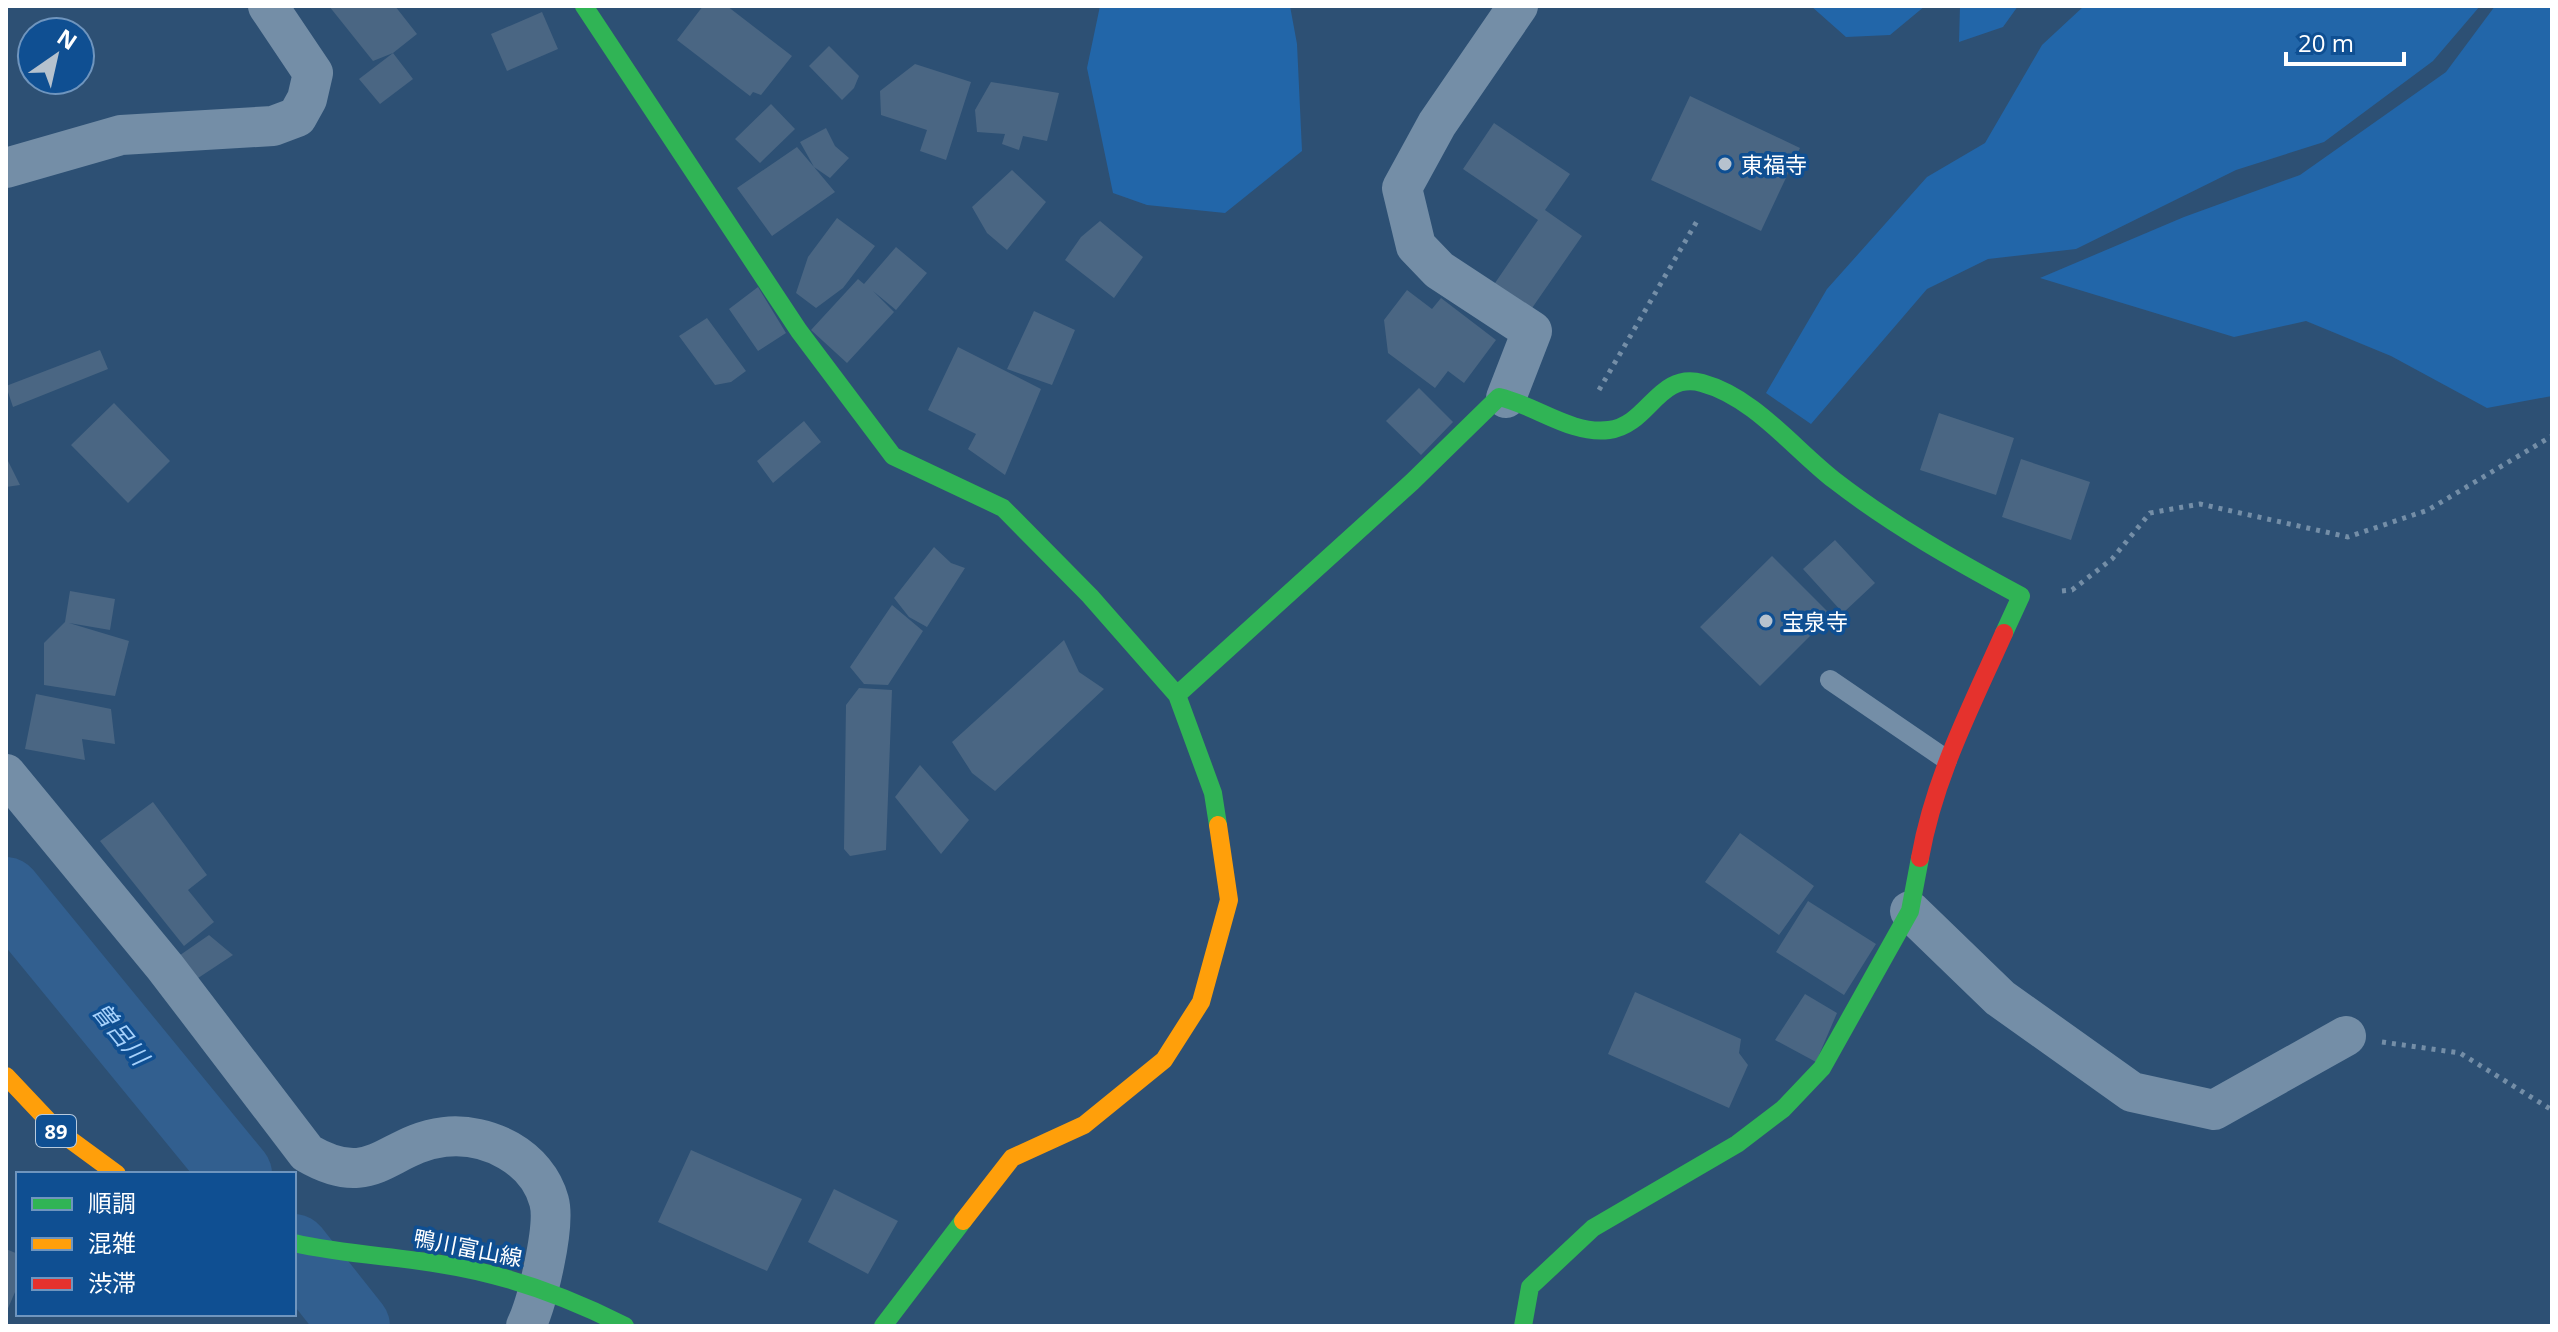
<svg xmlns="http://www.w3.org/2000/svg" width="2558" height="1332" font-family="'Open Sans','Noto Sans JP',sans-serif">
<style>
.green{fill:#2266a9}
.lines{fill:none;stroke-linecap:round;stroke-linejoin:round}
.river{stroke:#325f8f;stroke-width:70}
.building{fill:#4a6683}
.path{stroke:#748ea7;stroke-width:5;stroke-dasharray:4 6;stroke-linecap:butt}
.lane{stroke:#748ea7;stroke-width:20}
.street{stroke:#748ea7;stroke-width:40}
.fast{stroke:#30b455;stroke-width:18}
.slow{stroke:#ff9f0a;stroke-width:18}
.jam{stroke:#e5322d;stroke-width:18}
.poi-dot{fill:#b6c2ce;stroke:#0f4f92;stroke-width:3}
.labels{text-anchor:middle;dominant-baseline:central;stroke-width:7;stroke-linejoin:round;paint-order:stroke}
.shield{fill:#0f4f92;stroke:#b7cade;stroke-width:2}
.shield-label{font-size:20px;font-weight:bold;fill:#fff}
.poi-label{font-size:22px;fill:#fff;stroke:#0f4f92;text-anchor:start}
.street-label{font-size:22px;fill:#fff;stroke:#0f4f92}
.water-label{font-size:24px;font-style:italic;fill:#a6d1fb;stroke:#0f4f92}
</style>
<rect width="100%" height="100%" fill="#2d5074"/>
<path class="green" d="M1100,6H1290L1297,44L1302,151L1225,213L1147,205L1113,193L1087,68Z
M1811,6H1925L1890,35L1846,37Z
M1960,6H2018L2003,27L1959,42Z
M2084,6H2480L2433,61L2324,142L2236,170L2076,249L1988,259L1927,289L1811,424L1766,393L1827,289L1927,177L1985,143L2042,45Z
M2495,6H2552V396L2487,408L2391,356L2306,321L2234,337L2040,278L2184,217L2300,175L2446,72Z"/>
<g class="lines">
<path class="river" d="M6,892L237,1174
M294,1249L355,1326"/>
</g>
<path class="building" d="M329,6H395L417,34L393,53L373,61Z
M703,6H727L792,56L761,95L753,92L750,96L677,40Z
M542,12L558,49L507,71L491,34Z
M829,46L859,76L854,88L842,100L809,66Z
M393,53L413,79L380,104L359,79Z
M915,64L971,82L946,160L920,151L927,130L881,115L880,91Z
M991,82L1059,93L1047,141L1023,136L1019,150L1002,144L1005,134L977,132L975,110Z
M1690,96L1800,148L1761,231L1651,180Z
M771,104L795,129L760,163L735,139Z
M1494,123L1570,174L1545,210L1582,236L1530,311L1493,286L1538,220L1463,169Z
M826,128L835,146L849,158L830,178L814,167L835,192L772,236L737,188L797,147L814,167L800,142Z
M1012,170L1046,202L1007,250L987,233L972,207Z
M837,218L875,246L843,288L816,308L796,293L808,257Z
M1100,221L1143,257L1114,298L1065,260L1081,237Z
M896,247L927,273L896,310L873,291L894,312L847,363L811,330L858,279L864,284Z
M758,287L786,333L758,351L729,309Z
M1407,290L1432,309L1441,298L1496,340L1464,383L1448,371L1435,388L1388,353L1384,320Z
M1034,311L1075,330L1052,385L1007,369Z
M707,318L746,371L731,382L715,385L679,336Z
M958,347L1041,389L1005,475L968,449L976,434L928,410Z
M100,350L108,369L13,407L6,386Z
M1419,388L1453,422L1421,455L1386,421Z
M114,403L170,461L128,503L71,445Z
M1939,413L2014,438L1996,495L1920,470Z
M804,421L821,442L773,483L757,461Z
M6,457L20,485L6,487Z
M2021,459L2090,482L2071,540L2002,517Z
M1835,540L1875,583L1843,613L1803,569Z
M934,547L951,563L965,568L927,627L909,617L894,598Z
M1772,556L1831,615L1760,686L1700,627Z
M70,591L115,599L110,630L69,623L129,641L115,696L44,685V643L65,622Z
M892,605L923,631L888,685L864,684L850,667Z
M1064,640L1079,672L1104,689L995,791L972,773L952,742Z
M859,688L892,690L886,850L850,856L844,849L846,705Z
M36,694L111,709L115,744L82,739L85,760L25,749Z
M920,765L969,820L941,854L895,797Z
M153,802L207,875L188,890L214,922L184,946L100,841Z
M1740,833L1814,886L1779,935L1705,882Z
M1808,901L1876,944L1844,995L1776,952Z
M209,935L233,955L189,984L173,960Z
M1635,992L1741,1039L1739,1053L1748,1065L1729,1108L1608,1054Z
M1805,994L1837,1013L1816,1062L1775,1040Z
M691,1150L802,1199L767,1271L658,1222Z
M834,1189L898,1221L868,1274L808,1242Z
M6,1249L18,1254V1285L6,1313Z"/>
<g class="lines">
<path class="path" d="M1599,390L1697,221
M2062,591L2072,590L2112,559L2150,513L2200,504L2348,537L2428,510L2552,436
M2382,1042L2460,1053L2552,1110"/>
<path class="lane" d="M1830,680L1947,760"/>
<path class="street" d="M6,168L121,135L273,126L297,117L307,99L313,73L268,6
M1506,398L1532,331L1439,270L1416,246L1402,188L1437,124L1518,6
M6,774L165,967L307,1153C374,1192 386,1144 444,1137C488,1132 537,1157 549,1201C556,1226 537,1303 526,1326
M1910,911L2000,998L2132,1092L2214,1110L2346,1036"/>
<path class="fast" d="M584,6L799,331L893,456L1003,508L1090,596L1177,695L1213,793L1218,825
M1177,695L1412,482L1499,397C1535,405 1571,435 1609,430C1649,425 1658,371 1702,383C1754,397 1793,448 1834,480C1892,525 1956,561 2021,596L2004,633
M294,1243C342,1254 391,1256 440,1264C505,1274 566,1296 625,1326
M883,1326L963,1221
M1523,1326L1530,1287L1593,1228L1737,1144L1783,1109L1822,1068L1910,911L1920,858"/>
<path class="slow" d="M6,1076L57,1130L117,1174
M963,1221L1012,1158L1084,1125L1164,1060L1201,1002L1229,900L1218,825"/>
<path class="jam" d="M1920,858C1934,778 1971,707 2004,633"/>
</g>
<g class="poi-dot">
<circle cx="1725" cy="164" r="8"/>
<circle cx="1766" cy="621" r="8"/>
</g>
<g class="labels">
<rect class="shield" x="36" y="1115" width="40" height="32" rx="6"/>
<g class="shield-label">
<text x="56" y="1131">89</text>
</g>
<g class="poi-label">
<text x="1741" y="164">東福寺</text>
<text x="1782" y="621">宝泉寺</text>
</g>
<g class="street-label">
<text transform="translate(468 1247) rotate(11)">鴨川富山線</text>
</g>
<g class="water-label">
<text transform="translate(121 1033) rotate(51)">曽呂川</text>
</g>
</g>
<rect width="2558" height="1332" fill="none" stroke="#ffffff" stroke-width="16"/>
<rect x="16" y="1172" width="280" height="144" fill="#0f4f92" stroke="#6f95be" stroke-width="2"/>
<rect x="32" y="1198" width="40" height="12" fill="#30b455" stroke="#6f95be" stroke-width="2"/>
<text x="88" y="1212" font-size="24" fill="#ffffff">順調</text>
<rect x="32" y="1238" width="40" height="12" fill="#ff9f0a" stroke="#6f95be" stroke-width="2"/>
<text x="88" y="1252" font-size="24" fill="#ffffff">混雑</text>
<rect x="32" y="1278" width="40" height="12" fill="#e5322d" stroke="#6f95be" stroke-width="2"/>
<text x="88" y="1292" font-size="24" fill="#ffffff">渋滞</text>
<g transform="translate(56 56) rotate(34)"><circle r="38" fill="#0f4f92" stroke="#6f95be" stroke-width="2"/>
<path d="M0-6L14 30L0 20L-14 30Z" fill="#b6c2ce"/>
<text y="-12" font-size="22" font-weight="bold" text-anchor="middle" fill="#ffffff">N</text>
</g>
<path d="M2286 52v12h118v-12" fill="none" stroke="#ffffff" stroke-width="4"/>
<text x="2298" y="52" font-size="24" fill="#ffffff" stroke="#0f4f92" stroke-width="6" paint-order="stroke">20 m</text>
</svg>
